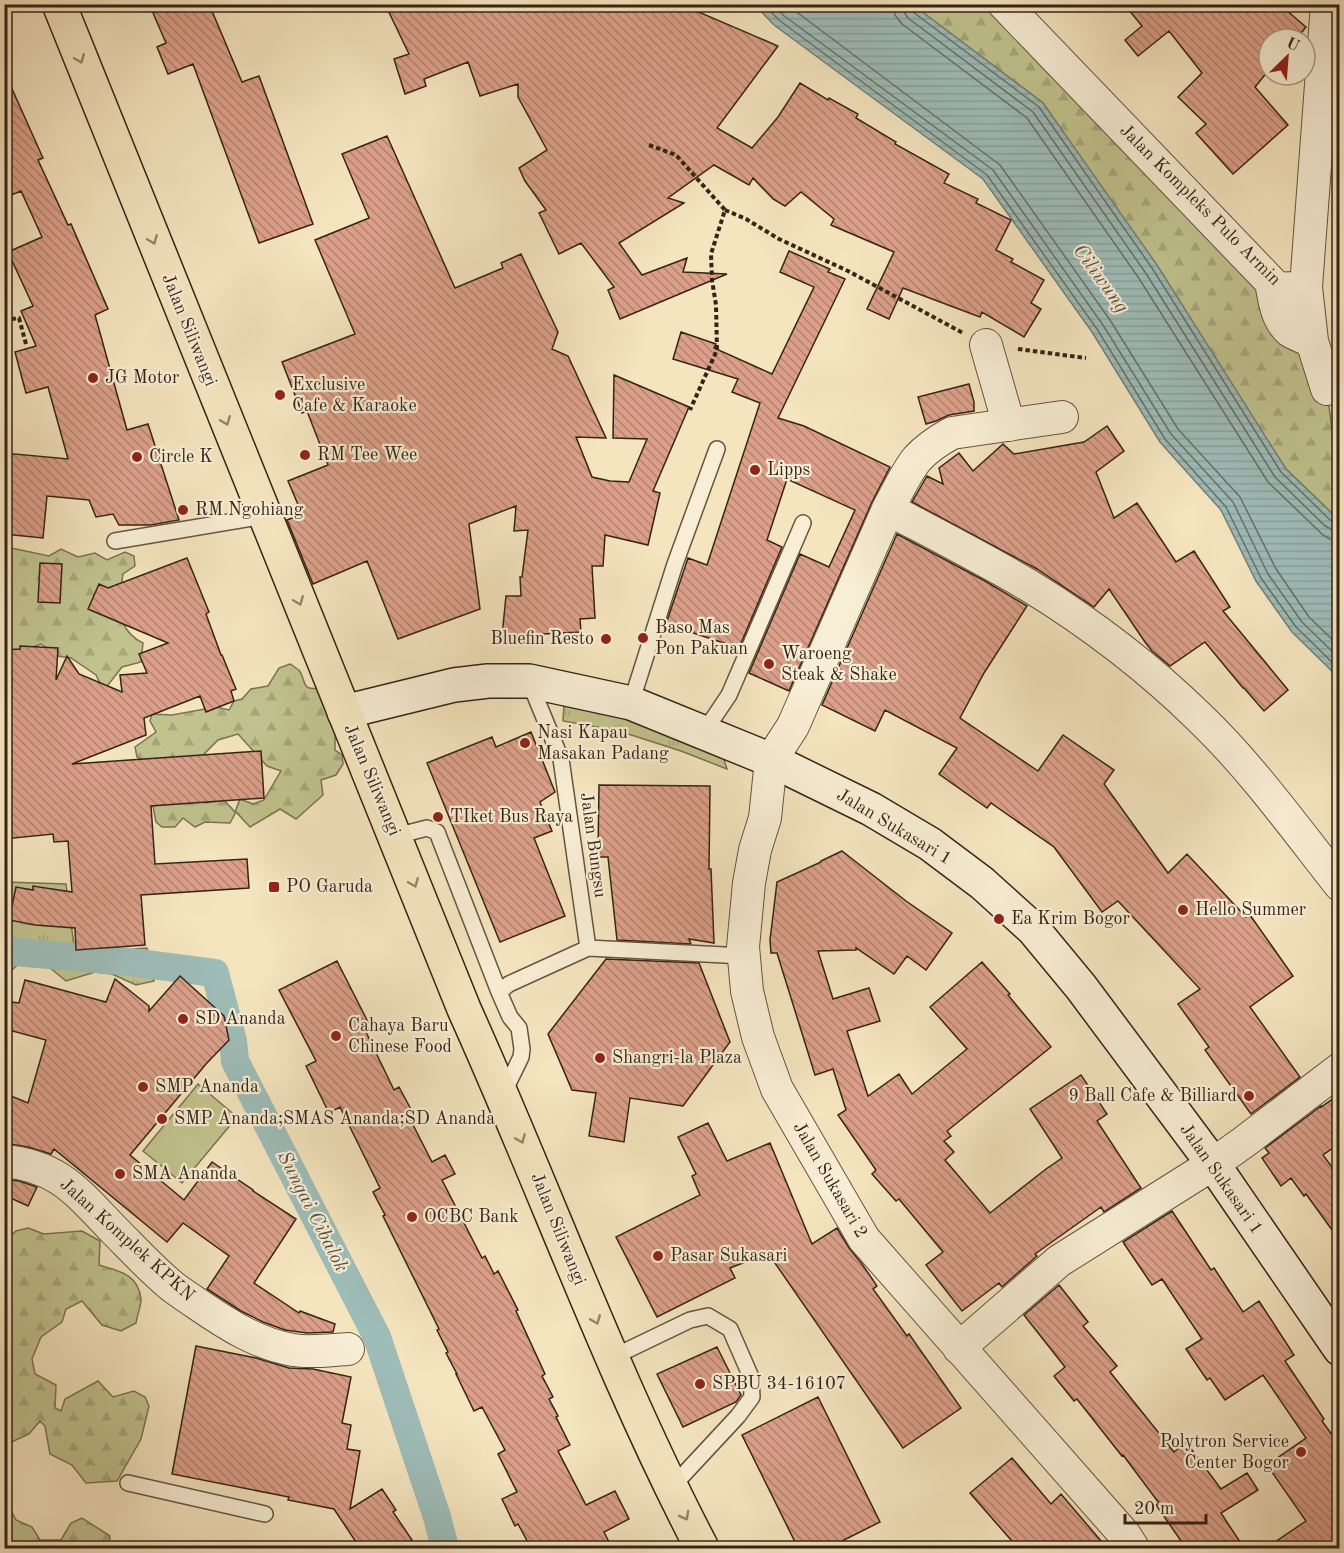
<svg xmlns="http://www.w3.org/2000/svg" width="1344" height="1553" font-family="'Old Standard TT',serif">
<style>
.grass{fill:url(#grass-tufts);stroke:#7a7352;stroke-width:1.5}
.forest{fill:url(#forest-firs);stroke:#7a7352;stroke-width:1.5}
.pitch{fill:#c1c38e;stroke:#7a7352;stroke-width:1.5}
.water{fill:url(#water-rules);stroke:#747f78;stroke-width:1.5}
.lines{fill:none;stroke-linecap:round;stroke-linejoin:round}
.shore{stroke:#697068;stroke-width:1.5}
.canal{stroke:#9ebdb9;stroke-width:28}
.building{fill:url(#building-back-hatch);stroke:#342317;stroke-width:1.5}
.lane-casing{stroke:#645441;stroke-width:18}
.street-casing{stroke:#645441;stroke-width:34}
.secondary-casing{stroke:#342317;stroke-width:36}
.primary-casing{stroke:#342317;stroke-width:36}
.path{stroke:#342317;stroke-width:4;stroke-dasharray:4.5 3;stroke-linecap:butt}
.lane{stroke:#f8eed5;stroke-width:15}
.street{stroke:#f8eed5;stroke-width:32}
.secondary{stroke:#f8eed5;stroke-width:33}
.primary{stroke:#f5e5bf;stroke-width:33}
.oneway{stroke:#94846b}
.poi-dot{fill:#8f2418;stroke:#f8eed5;stroke-width:2}
.labels{text-anchor:middle;dominant-baseline:central;stroke-width:4.5;stroke-linejoin:round;paint-order:stroke}
.street-label{font-size:18px;fill:#342317;stroke:#f8eed5}
.poi-label{font-size:18px;fill:#342317;stroke:#f8eed5;text-anchor:start}
.water-label{font-size:20px;font-style:italic;fill:#545148;stroke:#f8eed5}
</style>
<defs>
<pattern id="grass-tufts" width="24" height="20" patternUnits="userSpaceOnUse" patternTransform="scale(1.5)"><rect width="24" height="20" fill="#c1c38e"/><path d="M3 7l-1-3M5 7V3M7 7l1-3M15 17l-1-3M17 17v-4M19 17l1-3" fill="none" stroke="#a6a77a"/></pattern>
<pattern id="forest-firs" width="22" height="20" patternUnits="userSpaceOnUse" patternTransform="scale(1.5)"><rect width="22" height="20" fill="#c1c38e"/><path d="M5 1l3.5 6h-7zM16 11l3.5 6h-7z" fill="#a6a77a"/></pattern>
<pattern id="water-rules" width="6" height="5" patternUnits="userSpaceOnUse" patternTransform="scale(1.5)"><rect width="6" height="5" fill="#9ebdb9"/><path d="M0 2.5h6" fill="none" stroke="#89a29e"/></pattern>
<pattern id="building-back-hatch" width="6" height="6" patternUnits="userSpaceOnUse" patternTransform="scale(1.5)"><rect width="6" height="6" fill="#dca08a"/><path d="M-1 5l2 2M0 0l6 6M5-1l2 2" fill="none" stroke="#b38270"/></pattern>
</defs>
<rect width="100%" height="100%" fill="#f5e5bf"/>
<filter id="stains"><feTurbulence type="fractalNoise" baseFrequency=".00333" numOctaves="4"/><feColorMatrix values="0 0 0 0 .2 0 0 0 0 .09 0 0 0 0 .02 0 0 0 .5 -.17"/></filter>
<radialGradient id="worn" r=".72"><stop offset=".6" stop-color="#630" stop-opacity="0"/><stop offset="1" stop-color="#630" stop-opacity=".3"/></radialGradient>
<path class="grass" d="M564,703L612,709L723,756L727,769L681,751L619,731L563,721Z
M5,882L66,884L75,953L147,948L154,981L136,985L112,974L95,972L66,981L44,963L34,967L20,963L7,974H5Z"/>
<path class="forest" d="M913,5H1005L1199,207L1327,389L1337,472L1339,476V520L1286,469L1043,103Z
M11,548L49,556L61,549L78,557L95,553L107,560L125,552L134,556L135,566L123,574C121,584 120,613 123,622C126,631 134,639 143,643L141,662L122,667L108,685L107,698L96,675L71,658L57,656L41,644L33,647L25,653L5,719L4,549Z
M290,664C291,664 298,670 299,670C307,681 300,691 320,688L335,732V750L342,755L343,764L336,775L321,780L323,795L296,819L280,809L250,827L236,812L230,823L205,822L195,827L183,818L175,827H162L156,822L152,801L185,794L205,803L224,800L235,812L240,799L253,804L264,800L281,771L267,766L238,734L218,740L203,755L162,772L137,757L135,747L156,732L150,721L152,714L172,715L216,707L229,710L234,701L242,699L251,689L268,686L279,668Z
M28,1228L44,1234L82,1231L100,1241L99,1265C119,1271 138,1274 141,1299C141,1306 137,1316 136,1323L121,1331L102,1325L82,1301L66,1309L62,1322L41,1337L32,1359L35,1374L56,1385L55,1408L61,1411L65,1399L98,1381L113,1397L134,1391L145,1397L149,1406L141,1439L117,1481L86,1483L72,1465L50,1454L45,1426L40,1421L29,1434L5,1445V1238L7,1239L16,1231Z
M4,1497L16,1520L32,1527L40,1540H61L71,1523L82,1518L110,1536L109,1548H5Z"/>
<path class="pitch" d="M198,1084L237,1117L182,1183L143,1151Z"/>
<path class="water" d="M755,5H913L1043,103L1157,265L1286,469L1339,520V678L1292,632L1256,581L1221,510L1160,442L1092,332L983,179L774,25Z"/>
<g class="lines">
<path class="shore" d="M763,4L779,20L987,175L1097,329L1165,439L1226,507L1261,578L1296,627L1340,670
M774,4L783,15L993,170L1103,325L1171,434L1233,502L1268,574L1302,622L1340,659
M786,4L1000,165L1110,320L1178,429L1240,497L1276,569L1309,617L1340,647
M894,4L895,15L902,24L1027,118L1138,277L1268,482L1323,535L1330,539L1340,541
M903,4L904,12L908,18L1033,112L1145,272L1275,477L1324,525L1332,530L1340,531
M910,4L913,12L1039,107L1152,268L1281,472L1329,519L1335,523L1340,524"/>
<path class="canal" d="M4,951L130,962L215,973L233,1041L235,1061L377,1337L437,1517L445,1548"/>
</g>
<path class="building" d="M173,4H209L242,82L259,76L313,224L259,243L193,64L168,74L157,47L166,43L153,13Z
M385,4H680L778,46L717,128L752,148L778,117L800,83L828,100L829,98L858,114L856,118L896,142L895,144L949,174L944,183L978,199L976,203L1011,220L996,250L1013,259L1011,262L1044,280L1031,303L1041,309L1024,337L982,312L980,317L903,288L889,319L867,309L894,252L831,225L834,219L801,192L785,206L773,199L753,178L749,185L714,165L668,198L684,203L619,243L642,275L687,258L683,272L727,274L620,319L608,290L614,287L581,243L559,254L539,213L546,210L525,181L519,168L547,150L518,97V84L480,96L468,62L424,79L426,86L405,94L394,59L409,54Z
M1124,4H1279L1306,27L1296,39H1269V70L1255,87L1288,125L1233,174L1196,133L1206,124L1178,97L1202,73L1169,31L1138,56L1125,40L1142,26Z
M4,71L43,158L38,160L68,225L71,224L108,309L95,315L127,430L148,424L179,520L151,525H119L113,514L96,517L89,500L47,496L43,538L4,534V453L68,459L48,387L26,393L15,352L36,346L21,311L33,306L8,252L42,237L21,191L4,198Z
M387,136L455,288L503,268L501,263L521,254L558,332L552,349L568,356L606,438L576,437L592,477L610,481L629,482L647,439L613,438L614,375L689,407L653,491L660,493L648,545L605,535L603,566H592L595,618L580,619L581,632L502,636L506,596H521L520,577H522L528,530L514,531L516,506L469,524L480,609L398,639L367,561L313,584L287,520L302,514L288,481L328,465L307,411L302,413L282,362L355,334L315,240L369,218L342,154Z
M789,251L830,269L828,272L845,279L778,418L804,426L890,467L872,502L789,691L749,673L800,554L829,567L855,510L787,479L767,540L782,547L739,648L666,624L688,558L707,565L760,403L732,392L738,379L673,359L681,332L716,344L714,348L772,374L814,287L780,272Z
M969,384L974,402V411L949,415L936,421L926,424L918,397Z
M1107,426L1124,451L1096,472L1114,518L1137,503L1176,562L1194,551L1230,607L1223,611L1288,690L1264,711L1244,688H1243L1205,642L1170,666L1152,651L1145,642L1109,589L1094,607L1037,569L912,502L927,476L943,484L939,468L959,453L973,471L1003,444L1014,454L1084,442Z
M897,534L985,581L1027,606L984,673L960,718L1038,771L1063,735L1114,770L1104,784L1168,873L1187,854L1246,917L1250,915L1293,976L1250,1007L1300,1077L1251,1114L1205,1050L1209,1047L1178,1004L1200,989L1118,901L1102,912L1054,847L991,803L987,808L939,774L957,748L885,710L875,731L822,705Z
M187,558L209,612L206,614L221,655H222L236,689L231,691L234,701L206,712L200,696L144,718L146,735L72,764L261,751L264,798L151,806L155,864L247,859L249,888L141,895L145,945L76,950L75,928L35,925L9,920L16,887L33,890V886L72,892L68,841L54,842L53,834L4,839V650L20,649V646L58,648L56,680L67,656L79,674L122,692L120,675L147,673L139,654L168,643L88,609L99,584L108,588Z
M40,563L62,564L60,603L38,602Z
M531,732L555,792L540,802L552,831L534,838L565,916L500,942L427,763L492,737L496,747Z
M599,785L710,786L709,869H711L714,943L689,939L691,944L617,940L608,857H598Z
M842,851L906,901L952,933L926,970L907,956L894,974L856,948V950L818,951L833,999L869,988L880,1021L847,1031L868,1096L899,1074L912,1094L967,1049L930,1007L982,962L1010,994L1008,995L1051,1047L947,1131L951,1136L944,1141L954,1152L945,1160L990,1213L1046,1169L1062,1158L1030,1109L1081,1075L1107,1114L1097,1121L1141,1188L1104,1212L1101,1207L1035,1254L1037,1256L1002,1287L999,1283L962,1311L926,1265L943,1252L899,1199L896,1201L872,1174L876,1170L838,1115L846,1110L833,1069L815,1075L777,953H771L770,940L777,882L821,862V861Z
M606,959L699,963L730,1042L683,1106L630,1098L624,1142L589,1136L596,1093L572,1090L548,1034Z
M337,961L370,1026L364,1028L394,1090L399,1087L413,1113L408,1115L432,1162L445,1155L455,1174L442,1180L482,1258L485,1256L494,1274L498,1271L518,1310L516,1311L545,1374L542,1376L553,1397L549,1399L558,1416L556,1417L570,1445L558,1451L586,1505L615,1491L629,1519L604,1532L612,1548H531L518,1524L515,1526L502,1499L517,1492L498,1454L505,1450L482,1407L474,1411L456,1374H457L446,1353L448,1352L437,1330L439,1329L383,1216L385,1215L373,1192L380,1188L340,1107L329,1113L306,1066L316,1061L279,990Z
M180,976L224,1016L229,1040L206,1064L130,1155L184,1200L212,1162L253,1190V1191L296,1219L254,1283L299,1313L300,1311L335,1324L333,1332L307,1333L285,1330L263,1322L241,1311L207,1289L229,1256L183,1223L167,1242L54,1149L51,1154L28,1147L4,1143V1093L28,1103L46,1040L5,1029L12,1002L19,1003L25,980L106,1002L115,979L149,1006V1011Z
M1340,1094V1143L1323,1155L1340,1178V1241L1306,1194L1304,1196L1291,1178L1281,1186L1262,1158L1269,1153L1265,1148L1321,1106V1107Z
M708,1123L727,1161L770,1143L812,1244L837,1228L849,1248L862,1264L877,1286L873,1289L907,1336L909,1334L961,1408L903,1448L768,1253L730,1268L735,1278L657,1317L616,1237L700,1195L692,1176L696,1174L678,1137Z
M4,1179L19,1181L37,1187L28,1206L4,1195Z
M1172,1211L1211,1270L1214,1268L1243,1312L1259,1301L1294,1355L1285,1361L1324,1419L1322,1421L1340,1446V1548H1266L1306,1521L1267,1465L1306,1438L1263,1375L1225,1400L1210,1378L1207,1380L1186,1349L1202,1339L1162,1279L1152,1285L1125,1245L1123,1242Z
M1059,1285L1088,1322L1083,1326L1117,1366L1110,1372L1174,1452L1186,1442L1221,1489L1247,1473L1258,1490L1221,1513L1244,1548H1186L1156,1505L1159,1503L1123,1455L1122,1456L1077,1399L1074,1401L1054,1376L1065,1367L1024,1315Z
M196,1346L256,1358L289,1368L313,1369L351,1377L342,1423L351,1425L347,1449L360,1451L350,1509L382,1489L396,1510L393,1512L412,1540L399,1548H360L334,1509L288,1500L289,1497L172,1474Z
M717,1347L741,1395L736,1402L683,1427L657,1374Z
M818,1397L880,1522L828,1548H798L742,1435Z
M1012,1458L1051,1504L1061,1494L1107,1548H1018L970,1493Z"/>
<g class="lines">
<g class="lane-casing">
<path id="lane" d="M115,541L264,516
M529,681L561,759L588,948
M631,703L675,564L717,449
M704,732L729,695L803,523
M396,836L427,828L437,832L499,992
M503,1094L521,1057L522,1049L519,1028L510,1017L499,992L509,984L588,948L744,956
M611,1358L690,1320L708,1316L730,1329L751,1377L752,1397L738,1416L671,1488
M128,1483L265,1514"/>
</g>
<g class="street-casing">
<path id="street" d="M1004,4L1271,282L1279,289L1306,287L1327,4
M1271,282C1274,298 1276,319 1290,331C1296,335 1305,338 1312,341
M1306,287L1312,341L1327,389
M986,345L1009,425
M1062,417L952,433C939,440 927,448 917,459C905,474 897,493 888,509L793,726L771,760L765,818L755,850L749,883L743,947L747,991L758,1037L777,1089L864,1239L1124,1534L1133,1548
M888,509C935,534 982,558 1028,585C1090,623 1148,667 1200,718C1252,768 1295,828 1340,885
M4,1161C59,1166 78,1193 113,1229C133,1249 152,1270 173,1287C181,1293 190,1299 199,1305C228,1325 258,1344 293,1350C311,1353 330,1350 348,1349
M959,1348L1059,1261L1213,1164L1244,1142L1340,1069"/>
</g>
<g class="secondary-casing">
<path id="secondary" d="M344,712L454,685L488,681H529L631,703L771,760L871,809L930,844L982,883L1033,929L1081,987L1213,1164L1340,1349"/>
</g>
<g class="primary-casing">
<path id="primary" d="M59,4L464,1009C545,1188 611,1374 702,1548"/>
</g>
<path class="path" d="M649,145L676,155L725,210L711,254L712,280L716,305L717,350L690,410
M725,210L746,219L779,239L848,271L963,333
M4,320L19,318L26,344
M1018,349L1086,358
M4,982L9,970"/>
<use href="#lane" class="lane"/>
<use href="#street" class="street"/>
<use href="#secondary" class="secondary"/>
<use href="#primary" class="primary"/>
</g>
<defs><path id="oneway-chevron" d="M-2-3.5L2.5 0L-2 3.5" fill="none" stroke-width="1.6" stroke-linecap="round" stroke-linejoin="round" transform="scale(1.5)"/></defs>
<g class="oneway">
<use href="#oneway-chevron" transform="translate(80 59) rotate(68)"/>
<use href="#oneway-chevron" transform="translate(153 240) rotate(68)"/>
<use href="#oneway-chevron" transform="translate(226 421) rotate(68)"/>
<use href="#oneway-chevron" transform="translate(299 601) rotate(68)"/>
<use href="#oneway-chevron" transform="translate(414 883) rotate(68)"/>
<use href="#oneway-chevron" transform="translate(521 1139) rotate(68)"/>
<use href="#oneway-chevron" transform="translate(596 1320) rotate(68)"/>
<use href="#oneway-chevron" transform="translate(685 1516) rotate(62)"/>
</g>
<g class="poi-dot">
<circle cx="93" cy="378" r="6"/>
<circle cx="280" cy="395" r="6"/>
<circle cx="305" cy="455" r="6"/>
<circle cx="137" cy="457" r="6"/>
<circle cx="755" cy="470" r="6"/>
<circle cx="183" cy="510" r="6"/>
<circle cx="643" cy="638" r="6"/>
<circle cx="606" cy="639" r="6"/>
<circle cx="769" cy="664" r="6"/>
<circle cx="525" cy="743" r="6"/>
<circle cx="438" cy="817" r="6"/>
<rect x="268" y="881" width="12" height="12" rx="3"/>
<circle cx="1183" cy="910" r="6"/>
<circle cx="999" cy="919" r="6"/>
<circle cx="183" cy="1019" r="6"/>
<circle cx="336" cy="1036" r="6"/>
<circle cx="600" cy="1058" r="6"/>
<circle cx="143" cy="1087" r="6"/>
<circle cx="1249" cy="1096" r="6"/>
<circle cx="162" cy="1119" r="6"/>
<circle cx="120" cy="1174" r="6"/>
<circle cx="412" cy="1217" r="6"/>
<circle cx="658" cy="1256" r="6"/>
<circle cx="700" cy="1384" r="6"/>
<circle cx="1301" cy="1452" r="6"/>
</g>
<g class="labels">
<g class="street-label">
<text transform="translate(1200 205) rotate(45)">Jalan Kompleks Pulo Armin</text>
<text transform="translate(189 330) rotate(68)">Jalan Siliwangi</text>
<text transform="translate(372 780) rotate(67)">Jalan Siliwangi</text>
<text transform="translate(894 827) rotate(31)">Jalan Sukasari 1</text>
<text transform="translate(593 845) rotate(82)">Jalan Bungsu</text>
<text transform="translate(1221 1179) rotate(55)">Jalan Sukasari 1</text>
<text transform="translate(830 1180) rotate(60)">Jalan Sukasari 2</text>
<text transform="translate(558 1229) rotate(68)">Jalan Siliwangi</text>
<text transform="translate(127 1240) rotate(42)">Jalan Komplek KPKN</text>
</g>
<g class="poi-label">
<text x="105" y="378">JG Motor</text>
<text x="292" y="385">Exclusive<tspan x="292" dy="21">Cafe &amp; Karaoke</tspan></text>
<text x="317" y="455">RM Tee Wee</text>
<text x="149" y="457">Circle K</text>
<text x="767" y="470">Lipps</text>
<text x="195" y="510">RM Ngohiang</text>
<text x="655" y="628">Baso Mas<tspan x="655" dy="21">Pon Pakuan</tspan></text>
<text x="594" y="639" text-anchor="end">Bluefin Resto</text>
<text x="781" y="654">Waroeng<tspan x="781" dy="21">Steak &amp; Shake</tspan></text>
<text x="537" y="733">Nasi Kapau<tspan x="537" dy="21">Masakan Padang</tspan></text>
<text x="450" y="817">TIket Bus Raya</text>
<text x="286" y="887">PO Garuda</text>
<text x="1195" y="910">Hello Summer</text>
<text x="1011" y="919">Ea Krim Bogor</text>
<text x="195" y="1019">SD Ananda</text>
<text x="348" y="1026">Cahaya Baru<tspan x="348" dy="21">Chinese Food</tspan></text>
<text x="612" y="1058">Shangri-la Plaza</text>
<text x="155" y="1087">SMP Ananda</text>
<text x="1237" y="1096" text-anchor="end">9 Ball Cafe &amp; Billiard</text>
<text x="174" y="1119">SMP Ananda;SMAS Ananda;SD Ananda</text>
<text x="132" y="1174">SMA Ananda</text>
<text x="424" y="1217">OCBC Bank</text>
<text x="670" y="1256">Pasar Sukasari</text>
<text x="712" y="1384">SPBU 34-16107</text>
<text x="1289" y="1442" text-anchor="end">Polytron Service<tspan x="1289" dy="21">Center Bogor</tspan></text>
</g>
<g class="water-label">
<text transform="translate(1100 279) rotate(54)">Ciliwung</text>
<text transform="translate(312 1212) rotate(63)">Sungai Cibalok</text>
</g>
</g>
<rect width="1344" height="1553" fill="none" stroke="#f5e5bf" stroke-width="24"/>
<rect x="6" y="6" width="1332" height="1541" fill="none" stroke="#342317" stroke-width="3"/>
<rect x="12" y="12" width="1320" height="1529" fill="none" stroke="#342317" stroke-width="1.5"/>
<g transform="translate(1287 57) rotate(25)"><circle r="28" fill="#f8eed5" stroke="#aa9d89" stroke-width="1.5"/>
<path d="M0-4.5L10 22L0 15L-10 22Z" fill="#8f2418"/>
<text y="-9" font-size="16" font-weight="bold" text-anchor="middle" fill="#342317">U</text>
</g>
<path d="M1125 1514v9h81v-9" fill="none" stroke="#342317" stroke-width="3"/>
<text x="1134" y="1514" font-size="18" fill="#342317" stroke="#f8eed5" stroke-width="4.5" paint-order="stroke">20 m</text>
<rect width="100%" height="100%" filter="url(#stains)"/>
<rect width="100%" height="100%" fill="url(#worn)"/>
</svg>
